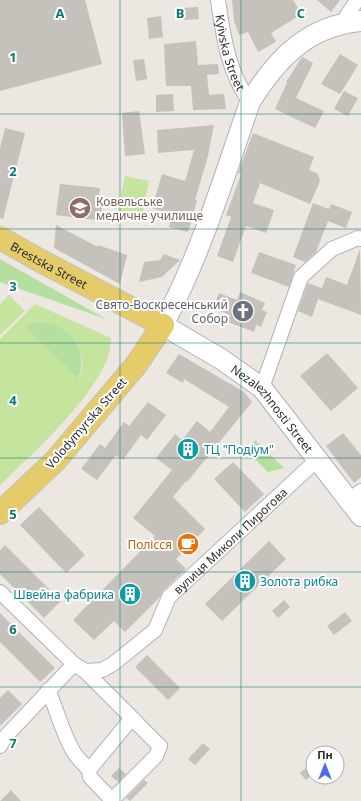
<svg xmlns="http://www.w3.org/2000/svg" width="361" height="801" font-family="'Noto Sans',sans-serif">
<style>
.green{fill:#b5dea1}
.pitch{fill:#c5e49e;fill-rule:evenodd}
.building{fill:#c5c1bb}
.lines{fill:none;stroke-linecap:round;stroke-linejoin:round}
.minor-casing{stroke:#b0b1bb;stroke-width:16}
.secondary-casing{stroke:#b0b1bb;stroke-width:22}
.primary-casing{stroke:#c4c4c4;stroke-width:24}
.minor{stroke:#fff;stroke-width:14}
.secondary{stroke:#fff;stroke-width:20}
.primary{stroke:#e6cb6b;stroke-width:22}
.grid{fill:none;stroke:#0f766e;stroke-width:1;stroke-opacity:0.55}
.labels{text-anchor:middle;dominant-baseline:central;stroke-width:4;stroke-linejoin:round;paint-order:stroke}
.street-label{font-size:12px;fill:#2c2c2c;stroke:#fff}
.education-label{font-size:12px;fill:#785e54;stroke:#fff;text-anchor:start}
.worship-label{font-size:12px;fill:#5b616d;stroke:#fff;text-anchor:end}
.culture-label{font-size:12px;fill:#0d838f;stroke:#fff;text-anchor:start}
.food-label{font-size:12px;fill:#c56008;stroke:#fff;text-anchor:end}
.grid-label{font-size:13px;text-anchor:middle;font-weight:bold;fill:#0f766e;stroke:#fff;stroke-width:4;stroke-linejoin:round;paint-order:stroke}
</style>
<rect width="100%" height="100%" fill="#ece7e0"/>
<path class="green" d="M0,259L106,319L0,282Z
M37,322C69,321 90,349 78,379L24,326Z
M255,440L284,468L268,472L250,454Z"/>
<path class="pitch" d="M125,176L149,181L141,220L117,215Z
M9,295L25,311L0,335V304Z
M35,304L111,338C110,346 110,354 106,362C86,406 35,451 0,485V339ZM37,322C68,321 91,349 79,379L25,326Z"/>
<path class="building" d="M0,0H85L102,64L0,91Z
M232,0H293L302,14L271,33L276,42L258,52L248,32L239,35L234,21Z
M317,0H340L331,12Z
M198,7L199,19L184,20L183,8Z
M161,16L163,37L149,39L147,18Z
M196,41L198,65L218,64L219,74L207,75L209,95L224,94L226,109L193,110L191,86H166L164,44Z
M340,54L358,65L340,94L321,84Z
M302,57L313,63L296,98L324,111L315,128L275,109L287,83L286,82Z
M144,59L147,79L136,81L133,60Z
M344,91L358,98L348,116L334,109Z
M173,94L174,111L156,112V95Z
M139,111L145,154L125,156L122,113Z
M214,125L208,156L195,200L197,201L188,232L169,227L172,214L152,208L162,174L185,181L194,150L158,153L157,130Z
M5,128L25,133L3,219L0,218V148Z
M253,133L314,157L309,170L318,174L320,181L310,204L260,183L253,203L274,210L266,233L246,226L233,262L217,256L231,217L226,215L241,174L238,173Z
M60,184L100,188L99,199L103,200L101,216H95V220L56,215Z
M313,203L329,209L331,204L352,212L346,228L328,221L316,252L305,262L293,257Z
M56,225L98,247V245L127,255L120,284L54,248Z
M360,249L361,315L318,299L312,317L298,311L308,283L322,288L326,277L347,285Z
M259,252L296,265L289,287L251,273Z
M164,254L180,260L162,277L139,282L144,262L160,260Z
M240,292L265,303L262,310L267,312L261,327L256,325L254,332L228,322L230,315L213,308L219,293L237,300Z
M327,353L358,388L331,411L300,376Z
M179,354L244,392L252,402L187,482L186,481L173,497L205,529L176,559L186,569L163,591L160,597L125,632L114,621L94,640L73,620L155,536L133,518L172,470L156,458L175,434L182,440L197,421L210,432L229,407L184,379L183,383L166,373Z
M148,402L166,415L147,440L141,435L123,460L116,455L97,480L81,469L100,444L105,448L124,422L129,426Z
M343,433L361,455V477L354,483L326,446Z
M233,462L264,494L245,512L214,479Z
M39,507L85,555L66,573L20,525Z
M269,541L286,559L222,621L205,604Z
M5,545L61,601L44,618L0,574V550Z
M284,600L290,607L278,618L272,611Z
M345,612L352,621L334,635L327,626Z
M0,613L55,668L40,682L0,642Z
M147,655L180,688L168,700L135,667Z
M8,690L22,704L0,726V698Z
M203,743L210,749L195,765L188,759Z
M313,762V774L306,780L300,773Z
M119,768L126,774L118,782L111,776Z
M144,780L148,783L130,801L126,798Z
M11,790L21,801H0Z"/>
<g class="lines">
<g class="minor-casing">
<g id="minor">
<path id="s1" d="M218,0C223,34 228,73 250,102"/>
<path d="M347,22L346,17L357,0"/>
<path d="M262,388L301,277L332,249L358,238L361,239"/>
<path d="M349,500L361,491"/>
<path id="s2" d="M0,592L74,664L85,671L102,670L113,664L139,643L155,630L169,597L318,459"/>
<path d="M85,671L129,715C139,725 149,736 160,746L156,756L116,796L110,798L90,777L89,770L132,718"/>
<path d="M48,690C57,710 62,732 73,751C77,758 84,764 89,770"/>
<path d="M0,746L6,736L74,664"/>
</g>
</g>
<g class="secondary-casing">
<g id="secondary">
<path id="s3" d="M361,21C308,26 277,58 250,102C224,177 201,254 163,325L221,359L262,388L361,516"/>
</g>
</g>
<g class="primary-casing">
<g id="primary">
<path id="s4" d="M0,238L39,260L163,325L136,365L56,460L0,513"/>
</g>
</g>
<use href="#minor" class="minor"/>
<use href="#secondary" class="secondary"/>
<use href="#primary" class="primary"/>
</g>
<path class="grid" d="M120,0V801M241,0V801M0,114H361M0,229H361M0,343H361M0,458H361M0,572H361M0,687H361"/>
<defs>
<g id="university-disc" transform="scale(1.15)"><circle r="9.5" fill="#8d6e63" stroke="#fff"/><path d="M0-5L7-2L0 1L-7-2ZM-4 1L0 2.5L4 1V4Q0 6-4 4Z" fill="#fff"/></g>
<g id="church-disc" transform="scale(1.15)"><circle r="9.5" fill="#6b7280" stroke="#fff"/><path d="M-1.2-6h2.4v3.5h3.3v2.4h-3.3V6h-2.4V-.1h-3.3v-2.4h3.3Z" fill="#fff"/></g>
<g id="building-disc" transform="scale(1.15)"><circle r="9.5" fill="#0f9aa8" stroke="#fff"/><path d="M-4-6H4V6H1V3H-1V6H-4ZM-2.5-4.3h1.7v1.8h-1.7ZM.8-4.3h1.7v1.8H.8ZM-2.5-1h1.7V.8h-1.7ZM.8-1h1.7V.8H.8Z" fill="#fff"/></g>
<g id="cafe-disc" transform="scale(1.15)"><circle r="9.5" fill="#e8710a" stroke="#fff"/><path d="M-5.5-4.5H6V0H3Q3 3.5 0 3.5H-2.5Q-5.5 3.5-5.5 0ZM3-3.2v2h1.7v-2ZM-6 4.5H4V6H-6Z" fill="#fff"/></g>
</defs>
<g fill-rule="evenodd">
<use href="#university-disc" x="80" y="208"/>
<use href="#church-disc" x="243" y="311"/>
<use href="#building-disc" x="188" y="449"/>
<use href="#cafe-disc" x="188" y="544"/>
<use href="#building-disc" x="245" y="581"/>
<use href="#building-disc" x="130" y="594"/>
</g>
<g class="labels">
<g class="street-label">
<text stroke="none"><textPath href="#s1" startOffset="54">Kyivska Street</textPath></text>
<text stroke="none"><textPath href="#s4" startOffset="56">Brestska Street</textPath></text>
<text stroke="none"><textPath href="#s3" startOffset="522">Nezalezhnosti Street</textPath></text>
<text transform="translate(86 423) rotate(-49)">Volodymyrska Street</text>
<text stroke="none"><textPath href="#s2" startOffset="319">вулиця Миколи Пирогова</textPath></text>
</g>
<g class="education-label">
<text x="96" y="201">Ковельське<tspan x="96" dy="14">медичне училище</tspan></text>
</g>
<g class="worship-label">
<text x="228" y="304">Свято-Воскресенський<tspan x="228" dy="14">Собор</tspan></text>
</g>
<g class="culture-label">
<text x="204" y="449">ТЦ "Подіум"</text>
<text x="260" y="581">Золота рибка</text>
<text x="114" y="594" text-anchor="end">Швейна фабрика</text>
</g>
<g class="food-label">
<text x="172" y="544">Полісся</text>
</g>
</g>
<g class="grid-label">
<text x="60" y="18">A</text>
<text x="180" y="18">B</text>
<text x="301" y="18">C</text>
<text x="13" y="62">1</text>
<text x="13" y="176">2</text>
<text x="13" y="291">3</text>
<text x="13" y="405">4</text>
<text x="13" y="519">5</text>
<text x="13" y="634">6</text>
<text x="13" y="748">7</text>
</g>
<g transform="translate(325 765)"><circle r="19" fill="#ffffff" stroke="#ababab"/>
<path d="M0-3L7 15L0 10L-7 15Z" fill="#4e69eb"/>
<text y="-6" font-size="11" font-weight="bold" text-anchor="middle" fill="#2c2c2c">Пн</text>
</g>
</svg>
